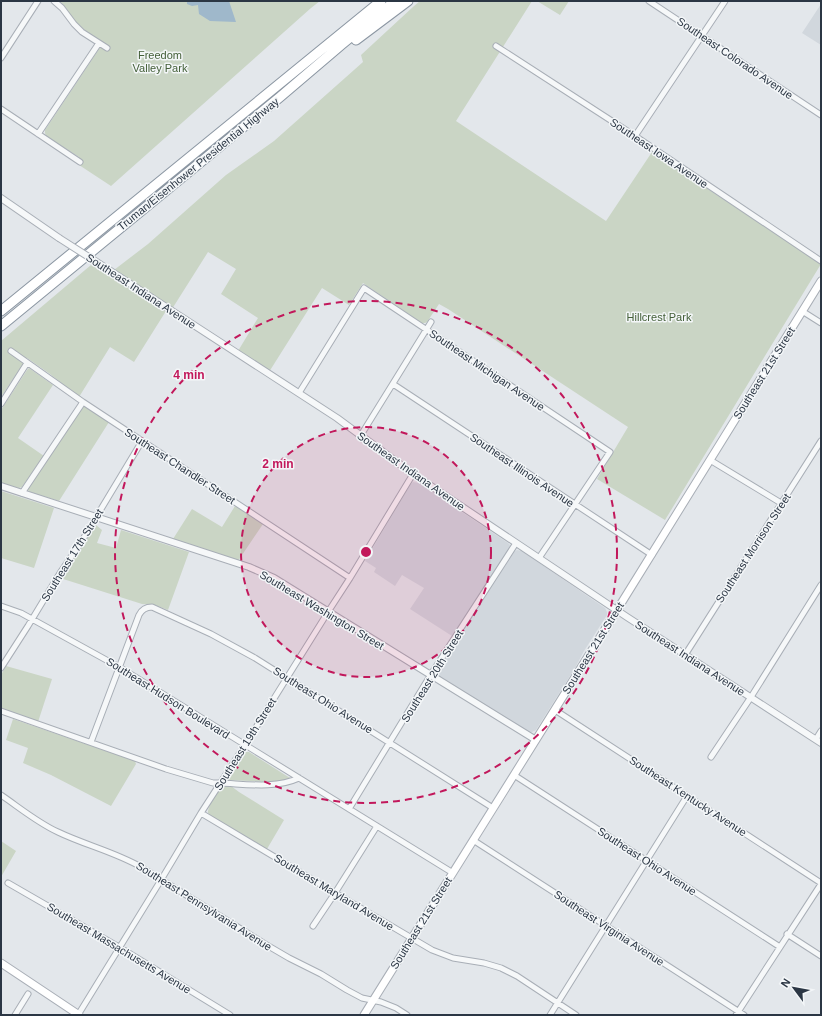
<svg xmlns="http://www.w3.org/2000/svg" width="822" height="1016" font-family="Arial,sans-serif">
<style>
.built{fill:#d1d7dd}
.green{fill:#cad5c5}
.water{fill:#9fb8cb}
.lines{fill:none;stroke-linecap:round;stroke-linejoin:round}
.minor-casing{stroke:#a8aeb6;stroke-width:7}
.tertiary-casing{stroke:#a8aeb6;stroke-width:8}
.secondary-casing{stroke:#a8aeb6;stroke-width:9}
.motorway-casing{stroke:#8b96a2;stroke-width:11}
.minor{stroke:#f6f8f9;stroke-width:5}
.tertiary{stroke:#f6f8f9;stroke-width:6}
.secondary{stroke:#fff;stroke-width:7}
.motorway{stroke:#fff;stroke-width:9}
.tertiary-bridge-casing{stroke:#a8aeb6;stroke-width:8;stroke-linecap:butt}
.tertiary-bridge{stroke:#f6f8f9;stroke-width:6}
.ring{fill:none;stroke:#c2185b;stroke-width:2;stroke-dasharray:7 5}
.labels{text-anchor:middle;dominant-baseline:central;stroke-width:3;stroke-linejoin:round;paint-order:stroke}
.park-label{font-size:11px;fill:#435f38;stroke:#f3f6f8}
.street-label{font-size:11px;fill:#2b3644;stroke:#f3f6f8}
.centre{fill:#c2185b;stroke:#f3f6f8;stroke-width:2}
.ring-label{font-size:12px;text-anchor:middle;font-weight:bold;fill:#c2185b;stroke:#f3f6f8;stroke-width:3;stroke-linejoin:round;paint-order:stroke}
</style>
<rect width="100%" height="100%" fill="#e3e7eb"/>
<path class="built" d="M821,4V45L802,33Z
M413,482L419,483L508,543L510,545V548L452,636L410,609L424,588L402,575L395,586L374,572L376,568L365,561L410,485Z
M517,550L522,551L605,608L607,612V615L584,651L575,668L536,730L532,732H529L436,675L438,669L514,552Z"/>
<path class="green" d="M59,1H320L311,8L111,186L76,163L79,157L46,136L45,133V130L103,43C94,37 85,31 77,23C70,16 68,8 59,1Z
M420,1H532L456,121L606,221L652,152L821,264L665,520L597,479L628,427L448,309L439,304L427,322L425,323H422L363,283L349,305L322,288L269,372L238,351L258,318L221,294L236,269L208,252L172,309L114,270L148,244L226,175L274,141L363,62L361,55L414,6Z
M537,1H569L560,15Z
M91,265L166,311L134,362L110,347L79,397L50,374L27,358L1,397V341Z
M29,368L53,385L18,438L44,456L22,487L19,488L1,483V410L27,370Z
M83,407H87L109,422L59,501L30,492L28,490L30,485Z
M1,491L54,508L34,568L1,558Z
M235,506L263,524L238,561L173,539L192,509L222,527Z
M96,525L102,530L97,543L116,548L121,530L189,552L168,610L155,605L142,604L60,578Z
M6,666L52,679L38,722L1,709V675Z
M13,719L135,761L136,764L111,806L51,775L23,763L28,748L6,740Z
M246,752H249L290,778L291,780L270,782L227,780L226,778L228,774L243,753Z
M223,786H231L239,792L284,820L267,849L211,816L208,813C208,805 217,790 223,786Z
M1,841L16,851L1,877Z"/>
<path class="water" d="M187,1H229L236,22L210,21L199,14L198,5L192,6L187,4Z"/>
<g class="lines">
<g class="minor-casing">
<path id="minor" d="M54,1L62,8L74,24L82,32L107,48
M649,1L821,115
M496,46L635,136L821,261
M1,58L38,1
M1,109L80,162
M38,134L99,43
M635,136L725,1
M802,311L821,323
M11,351L83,402L350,578
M393,384L652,555
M299,393L364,288L610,452L539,558
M1,404L27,363
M361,435L431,322
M710,460L781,503
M22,493L83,402
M1,606L21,613L119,667L453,873
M685,655L821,441
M1,668L28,626L60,573L80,544L142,441
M555,710L821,883
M1,711L166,769L213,783H220C246,784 275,789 299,778
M816,739L821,731
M91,742L139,615C142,609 146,607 152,607L211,634L255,658L493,808
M711,757L751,697L821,585
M514,775L780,947
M1,795C20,808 38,823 58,832C85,845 115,852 141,867L265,944L289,958L321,974L347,990L362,998L381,1002L396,1008L407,1015
M349,809L430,676L516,543
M201,813L335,893L432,950L453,958L484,963L501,968L517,976L576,1015
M473,840L744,1015
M8,883L119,947L230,1015
M313,926L335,893L377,826
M787,934L821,956
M15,1015L28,994
M78,1015L161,880L201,813L245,745L328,612L350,578L413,474
M550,1015L687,796
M736,1015L821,884"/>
</g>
<g class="tertiary-casing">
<path id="tertiary" d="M1,198L59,238
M106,268L337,418L413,474L627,617L821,743
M1,486L249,567L274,578L536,740"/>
</g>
<g class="secondary-casing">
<path id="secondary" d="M1,963L79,1015
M364,1015L617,610L821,281"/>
</g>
<g class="motorway-casing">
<path id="motorway" d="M356,40L408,1
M1,311L381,1
M1,326L280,97L341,45L395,1"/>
</g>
<use href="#minor" class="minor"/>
<use href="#tertiary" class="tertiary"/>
<use href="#secondary" class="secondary"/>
<use href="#motorway" class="motorway"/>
<g class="tertiary-bridge-casing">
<path id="tertiary-bridge" d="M59,238L106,268"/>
</g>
<use href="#tertiary-bridge" class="tertiary-bridge"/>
</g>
<circle cx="366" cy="552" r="125" fill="#c2185b" fill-opacity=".12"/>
<g class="ring">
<circle cx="366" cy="552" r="125"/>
<circle cx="366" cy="552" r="251"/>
</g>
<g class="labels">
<g class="park-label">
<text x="160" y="55">Freedom<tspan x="160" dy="13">Valley Park</tspan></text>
<text x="659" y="317">Hillcrest Park</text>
</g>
<g class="street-label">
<text transform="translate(735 58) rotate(34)">Southeast Colorado Avenue</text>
<text transform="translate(659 153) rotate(34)">Southeast Iowa Avenue</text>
<text transform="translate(198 164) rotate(-39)">Truman/Eisenhower Presidential Highway</text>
<text transform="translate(141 291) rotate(33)">Southeast Indiana Avenue</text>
<text transform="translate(487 370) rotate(34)">Southeast Michigan Avenue</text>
<text transform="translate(764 373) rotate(-58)">Southeast 21st Street</text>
<text transform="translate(180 466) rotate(33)">Southeast Chandler Street</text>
<text transform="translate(522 470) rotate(34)">Southeast Illinois Avenue</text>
<text transform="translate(411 471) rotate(35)">Southeast Indiana Avenue</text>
<text transform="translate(753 548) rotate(-57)">Southeast Morrison Street</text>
<text transform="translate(72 555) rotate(-58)">Southeast 17th Street</text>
<text transform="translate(322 610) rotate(31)">Southeast Washington Street</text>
<text transform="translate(593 648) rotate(-58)">Southeast 21st Street</text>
<text transform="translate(690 658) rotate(33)">Southeast Indiana Avenue</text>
<text transform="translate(432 676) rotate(-58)">Southeast 20th Street</text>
<text transform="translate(168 698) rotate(32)">Southeast Hudson Boulevard</text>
<text transform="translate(323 700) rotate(32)">Southeast Ohio Avenue</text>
<text transform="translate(245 744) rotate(-58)">Southeast 19th Street</text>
<text transform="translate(688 796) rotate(33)">Southeast Kentucky Avenue</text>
<text transform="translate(647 861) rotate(33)">Southeast Ohio Avenue</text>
<text transform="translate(334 892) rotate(31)">Southeast Maryland Avenue</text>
<text transform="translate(204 906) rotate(32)">Southeast Pennsylvania Avenue</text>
<text transform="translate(421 923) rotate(-58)">Southeast 21st Street</text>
<text transform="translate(609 928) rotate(33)">Southeast Virginia Avenue</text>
<text transform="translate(119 948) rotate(31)">Southeast Massachusetts Avenue</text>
</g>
</g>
<circle cx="366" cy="552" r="6" class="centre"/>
<g class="ring-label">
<text x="189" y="379">4 min</text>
<text x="278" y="468">2 min</text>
</g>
<rect width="822" height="1016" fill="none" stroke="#2b3644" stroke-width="4"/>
<g transform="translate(794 988) rotate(302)" stroke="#f3f6f8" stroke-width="3" paint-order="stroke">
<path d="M0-3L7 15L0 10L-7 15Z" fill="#2b3644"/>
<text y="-6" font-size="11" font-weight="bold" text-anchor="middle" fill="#2b3644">N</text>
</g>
</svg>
